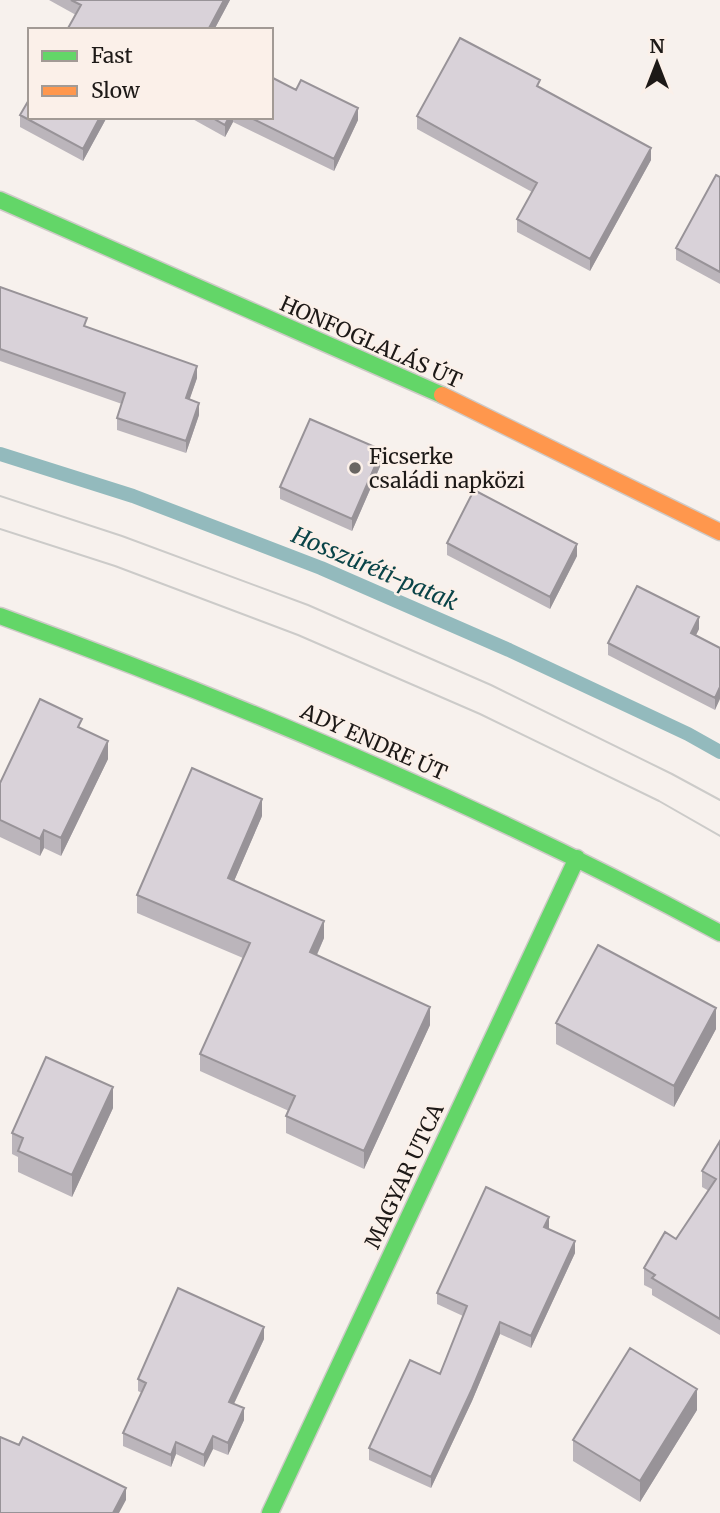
<svg xmlns="http://www.w3.org/2000/svg" width="720" height="1513" font-family="Merriweather,serif">
<style>
.lines{fill:none;stroke-linecap:round;stroke-linejoin:round}
.stream{stroke:#93babd;stroke-width:14}
.fast-casing{stroke:#cecac7;stroke-width:19}
.slow-casing{stroke:#cecac7;stroke-width:19}
.fast{stroke:#63d668;stroke-width:16}
.slow{stroke:#ff974d;stroke-width:16}
.tram{stroke:#cccbc9;stroke-width:2}
.wall{fill:#bbb5bb}
.shaded-wall{fill:#989398}
.building{fill:#d9d2d9;stroke:#989398;stroke-width:2}
.poi-dot{fill:#696562;stroke:#fbf0e9;stroke-width:2.5}
.labels{text-anchor:middle;dominant-baseline:central;stroke-width:5;stroke-linejoin:round;paint-order:stroke}
.street-label{font-size:21px;fill:#1d1917;stroke:#fbf0e9}
.poi-label{font-size:21px;fill:#1d1917;stroke:#fbf0e9;text-anchor:start}
.water-label{font-size:23px;font-style:italic;fill:#0a4448;stroke:#fbf0e9}
</style>
<rect width="100%" height="100%" fill="#f7f1ed"/>
<g class="lines">
<path class="stream" d="M0,454L133,496L321,568L509,650L688,734L720,752"/>
<g class="fast-casing">
<path id="fast" d="M0,200L442,395
M0,616C247,706 489,808 720,933
M270,1513L577,858"/>
</g>
<g class="slow-casing">
<path id="slow" d="M442,395L720,532"/>
</g>
<use href="#fast" class="fast"/>
<use href="#slow" class="slow"/>
<path class="tram" d="M0,496L122,536L308,605L491,685L672,774L720,800
M0,529L115,566L298,635L480,714L659,801L720,836"/>
</g>
<path class="wall" d="M49,0H230L214,30H67L76,15Z
M540,87L651,160L590,271L517,232V219L532,192L417,129V116Z
M296,90L358,120L334,171L233,122L225,137L189,117H271Z
M20,115L107,117L83,161L20,127Z
M720,177V284L676,260V248Z
M0,287L197,378L189,400L199,415L186,453L117,430V418L122,404L0,361Z
M382,462L352,531L280,499V487Z
M447,543L577,556L550,609L447,555Z
M699,629L696,635L720,648L715,710L608,655V643Z
M82,729L108,759L61,856L44,848L40,856L0,837V783Z
M262,816L234,881L324,938L317,955L430,1025L364,1169L286,1133V1116L289,1111L200,1071V1054L243,958L137,913V895Z
M556,1023L716,1029L674,1107L556,1044Z
M113,1108L72,1197L18,1172V1157L12,1154V1133Z
M720,1141V1335L652,1295V1289L644,1285V1268L676,1239L709,1191L702,1187V1171Z
M549,1228V1229L575,1253L531,1348L500,1334L472,1401L431,1488L369,1460V1448L440,1374L463,1316L437,1304V1293Z
M264,1339L234,1404L244,1420L228,1455L213,1449L204,1467L176,1454L171,1467L123,1446V1433L142,1393L138,1391V1379Z
M697,1410L640,1502L573,1461V1440Z"/>
<path class="shaded-wall" d="M224,0H230L214,30H208Z
M358,108V120L334,171V159Z
M100,117H107L83,161V149Z
M229,117H233V122L225,137V125Z
M651,148V160L590,271V259Z
M197,366V378L186,410V398Z
M199,403V415L186,453V441Z
M382,450V462L352,531V519Z
M577,544V556L550,609V597Z
M699,617V629L691,645V633Z
M720,687V699L715,710V698Z
M108,741V759L61,856V838Z
M262,799V816L228,895V878Z
M44,830V848L40,856V839Z
M324,921V938L310,970V952Z
M430,1007V1025L364,1169V1151Z
M716,1008V1029L674,1107V1086Z
M113,1087V1108L72,1197V1175Z
M549,1217V1228L544,1239V1227Z
M575,1241V1253L531,1348V1336Z
M500,1322V1334L472,1401L431,1488V1477Z
M264,1327V1339L229,1414V1402Z
M697,1389V1410L640,1502V1481Z
M244,1408V1420L228,1455V1443Z
M213,1436V1449L204,1467V1455Z
M176,1442V1454L171,1467V1455Z
M126,1488V1500L119,1513H113Z"/>
<path class="building" d="M71,0H224L208,30H67L81,5Z
M460,38L540,80L537,86L651,148L590,259L517,219L537,183L417,116Z
M271,77L296,90L301,80L358,108L334,159L249,117H271Z
M30,98V117H100L83,149L20,115Z
M211,117H229L225,125Z
M716,175L720,177V272L676,248Z
M0,287L87,318L84,326L197,366L186,398L199,403L186,441L117,418L125,393L0,349Z
M310,419L382,450L352,519L280,487Z
M474,490L577,544L550,597L447,543Z
M637,586L699,617L691,633L720,648V687L715,698L608,643Z
M40,699L82,719L78,727L108,741L61,838L44,830L40,839L0,820V783Z
M192,768L262,799L228,878L324,921L310,952L430,1007L364,1151L286,1116L295,1096L200,1054L250,943L137,895Z
M598,945L716,1008L674,1086L556,1023Z
M46,1057L113,1087L72,1175L18,1151L23,1138L12,1133Z
M720,1141V1319L652,1278L655,1275L644,1268L665,1232L676,1239L716,1179L702,1171Z
M486,1187L549,1217L544,1227L575,1241L531,1336L500,1322L472,1389L431,1477L369,1448L410,1360L440,1374L467,1306L437,1293Z
M178,1288L264,1327L229,1402L244,1408L228,1443L213,1436L204,1455L176,1442L171,1455L123,1433L146,1383L138,1379Z
M630,1348L697,1389L640,1481L573,1440Z
M0,1437L19,1445L23,1437L126,1488L113,1513H0Z"/>
<circle class="poi-dot" cx="355" cy="468" r="7"/>
<g class="labels">
<g class="street-label">
<text transform="translate(371 342) rotate(24)">HONFOGLALÁS ÚT</text>
<text transform="translate(374 742) rotate(24)">ADY ENDRE ÚT</text>
<text transform="translate(404 1176) rotate(-65)">MAGYAR UTCA</text>
</g>
<g class="poi-label">
<text x="369" y="456">Ficserke<tspan x="369" dy="24">családi napközi</tspan></text>
</g>
<g class="water-label">
<text transform="translate(375 568) rotate(23)">Hosszúréti-patak</text>
</g>
</g>
<rect x="28" y="28" width="245" height="91" fill="#fbf0e9" stroke="#a29a95" stroke-width="2"/>
<rect x="42" y="51" width="35" height="10" fill="#63d668" stroke="#a29a95" stroke-width="2"/>
<text x="91" y="63" font-size="21" fill="#1d1917">Fast</text>
<rect x="42" y="86" width="35" height="10" fill="#ff974d" stroke="#a29a95" stroke-width="2"/>
<text x="91" y="98" font-size="21" fill="#1d1917">Slow</text>
<g transform="translate(657 63)" stroke="#fbf0e9" stroke-width="5" paint-order="stroke">
<path d="M0-5L12 26L0 18L-12 26Z" fill="#1d1917"/>
<text y="-10" font-size="19" font-weight="bold" text-anchor="middle" fill="#1d1917">N</text>
</g>
</svg>
